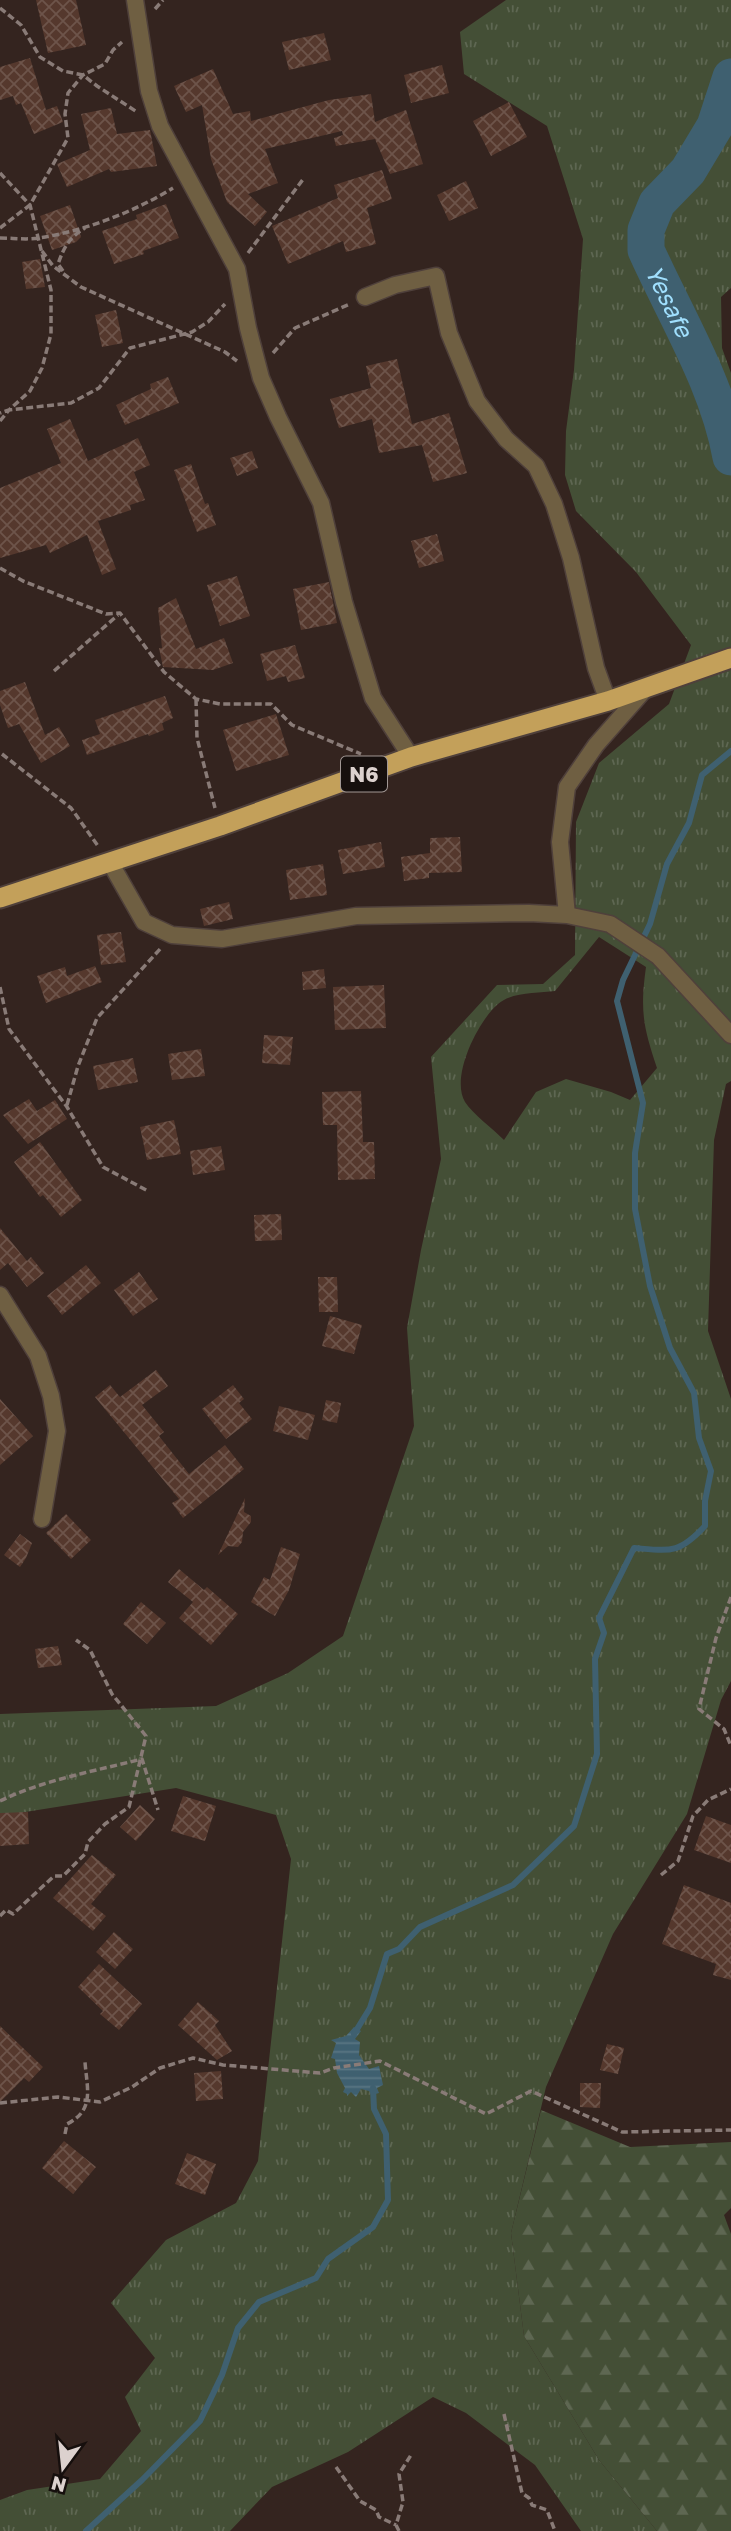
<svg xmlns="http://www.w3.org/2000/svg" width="731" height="2531" font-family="'Golos Text',sans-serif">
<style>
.grass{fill:url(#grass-tufts);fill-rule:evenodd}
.forest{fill:url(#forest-firs)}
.water{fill:url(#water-rules)}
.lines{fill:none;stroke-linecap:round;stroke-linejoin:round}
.stream{stroke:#3f6070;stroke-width:6}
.river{stroke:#3f6070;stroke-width:37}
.building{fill:url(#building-cross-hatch)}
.minor-casing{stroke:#4f403b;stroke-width:19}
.trunk-casing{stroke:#4f403b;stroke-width:23}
.path{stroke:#897b77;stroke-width:3.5;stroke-dasharray:7 3.5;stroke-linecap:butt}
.minor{stroke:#6f5f42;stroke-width:16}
.trunk{stroke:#c3a05a;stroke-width:19}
.labels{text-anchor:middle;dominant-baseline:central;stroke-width:7;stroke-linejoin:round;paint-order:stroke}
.shield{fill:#160f0d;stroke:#a19794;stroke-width:2}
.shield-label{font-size:21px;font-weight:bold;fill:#dcd1ce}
.water-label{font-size:24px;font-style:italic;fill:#a0dffd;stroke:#160f0d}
</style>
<defs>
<pattern id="grass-tufts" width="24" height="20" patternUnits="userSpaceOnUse" patternTransform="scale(1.75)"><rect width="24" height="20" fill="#444f36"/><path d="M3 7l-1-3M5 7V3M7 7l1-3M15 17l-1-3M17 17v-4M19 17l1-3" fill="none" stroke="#5e6752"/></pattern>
<pattern id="forest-firs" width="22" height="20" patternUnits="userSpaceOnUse" patternTransform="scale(1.75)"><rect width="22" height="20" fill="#444f36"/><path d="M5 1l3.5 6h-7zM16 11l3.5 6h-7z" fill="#5e6752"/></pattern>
<pattern id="water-rules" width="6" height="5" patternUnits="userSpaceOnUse" patternTransform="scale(1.75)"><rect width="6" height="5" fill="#3f6070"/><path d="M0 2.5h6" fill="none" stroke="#5a7683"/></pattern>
<pattern id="building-cross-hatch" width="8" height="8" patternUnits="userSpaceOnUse" patternTransform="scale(1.75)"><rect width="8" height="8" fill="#55382d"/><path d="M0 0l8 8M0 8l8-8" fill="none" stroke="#6d544a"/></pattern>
</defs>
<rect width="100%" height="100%" fill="#34241f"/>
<path class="grass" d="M506,0H731V288L721,297L722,348L731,373V1081L726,1084L714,1140L708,1331L731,1399V1681L721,1700L687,1814L613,1934L546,2087L511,2233L524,2336L599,2460L657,2531H581L535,2465L466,2413L433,2397L348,2452L272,2487L230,2531H0V2500L27,2490L100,2479L141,2431L125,2397L155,2358L111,2303L166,2240L236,2203L258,2161L291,1859L276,1815L176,1788L0,1816V1714L216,1706L288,1673L343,1636L414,1426L407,1328L421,1250L441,1159L431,1057L497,985L543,984L575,955L576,822L599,763L669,704L691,645L636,572L576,511L565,475L566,431L574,370L583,239L547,126L464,74L460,32ZM599,937L646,967C640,1011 643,1026 657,1068L630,1100L611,1092L566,1079L536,1092L504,1140C493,1129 473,1114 465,1102C450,1077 478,1021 498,1004C511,992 538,993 555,991Z"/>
<path class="forest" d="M541,2110L630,2147L731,2142V2208L724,2215L731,2234V2531H657L599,2460L524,2336L511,2233Z"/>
<path class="water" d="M354,2027L361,2031L355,2039L360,2042L359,2055L369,2069L379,2066L383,2085L377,2088L379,2093L372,2095L369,2091L361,2089L356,2097L351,2092L347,2096V2094L343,2092L345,2088L337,2073L335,2059L331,2058L336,2043L331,2040L346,2036Z"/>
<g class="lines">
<path class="stream" d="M354,2034L370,2008L387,1954L399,1949L420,1927L513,1885L574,1826L597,1754L595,1659L604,1633L599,1618L634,1548C671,1551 679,1554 705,1526V1501L711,1471L699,1438L694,1393L670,1348L650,1286L635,1209V1153L643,1103L617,1001L623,980L650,924L667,864L689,823L702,775L731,751
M86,2531L142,2480L200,2421L222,2375L238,2328L259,2302L316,2278L328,2259L373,2227L388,2200L386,2134L374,2109L373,2088"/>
<path class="river" id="s1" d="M731,77L715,126L688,171L657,203L646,230V250C676,317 718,384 731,457"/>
</g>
<path class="building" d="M36,0H76L86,45L48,53Z
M324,33L331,60L289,70L282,42Z
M30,58L46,110L57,106L63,122L34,134L21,103L16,105L13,96L0,100V67Z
M442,65L449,93L411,103L404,75Z
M213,69L233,114L250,111L251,121L329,100L371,94L375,122L406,110L423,164L390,174L375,139L336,146L334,138L343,135L342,131L265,149L278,183L248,194L267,212L255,226L227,202L211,159L202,105L186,112L174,86Z
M509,102L527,137L491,156L473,121Z
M111,108L117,134L150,130L157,166L111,172L109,169L67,187L57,164L90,150L81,114Z
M382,170L392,199L367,208L376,244L346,252L343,241L288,264L272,226L338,198L334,185Z
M466,181L478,208L449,221L437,195Z
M166,204L179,238L143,251L144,254L114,264L102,231L137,219L136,215Z
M70,205L81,237L76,242L52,250L40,216Z
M40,259L45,287L26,289L22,262Z
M116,310L123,343L102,347L95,315Z
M397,359L412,424L449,413L467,473L433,482L422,445L379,453L372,419L339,428L330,399L371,388L366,366Z
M168,377L179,403L125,425L116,405L151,389L150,384Z
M70,419L88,461L138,438L150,465L134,472L145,500L130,505L131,510L98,521L116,569L102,575L87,535L50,553L46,545L0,558V488L61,463L47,429Z
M252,451L258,468L237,476L230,458Z
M191,464L205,504L208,503L216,525L197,532L174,470Z
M437,534L444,561L419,568L411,541Z
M237,576L250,616L220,626L207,585Z
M329,582L337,623L301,630L293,589Z
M176,598L196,649L224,638L233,663L213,670L163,667L159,648H162L158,608Z
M295,645L305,678L288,682L286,676L267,681L260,654Z
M25,682L45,735L59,727L70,746L41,763L19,724L8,728L0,705V691Z
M165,696L173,718L162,723L164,730L149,736L148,734L87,755L82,740L100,734L95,720Z
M276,714L289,755L236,771L223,730Z
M460,837L462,872L429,873V878L404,881L401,857L430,853V838Z
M381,842L385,867L343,874L338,850Z
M323,864L327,895L290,900L286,870Z
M229,902L233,919L204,926L200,909Z
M121,932L126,962L101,965L97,935Z
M95,966L102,982L46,1003L37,976L65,967L67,976Z
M324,969L326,988L303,990L302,972Z
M384,985L386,1028L335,1030L333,987Z
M264,1035L293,1037L290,1065L262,1063Z
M201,1049L205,1076L172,1080L168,1054Z
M133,1058L138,1082L98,1090L93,1066Z
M361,1091L363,1142H374L375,1179L338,1180L337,1125H323L322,1092Z
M29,1099L37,1111L55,1100L67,1119L28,1144L3,1115Z
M174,1120L181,1154L147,1160L140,1127Z
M40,1142L82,1200L61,1217L43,1195L40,1197L14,1162Z
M221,1146L225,1170L193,1175L190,1151Z
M281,1214L282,1240L255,1241L254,1215Z
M0,1228L27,1261L31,1257L44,1273L27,1287L8,1263L0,1270Z
M86,1265L101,1283L62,1315L47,1296Z
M139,1272L158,1299L133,1316L114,1290Z
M318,1277H337L338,1312H319Z
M330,1316L362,1325L354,1354L322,1346Z
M156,1370L168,1386L142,1405L164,1432L159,1436L189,1474L225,1445L244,1469L183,1518L172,1503L179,1499L95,1397L110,1385L120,1397Z
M233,1385L244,1399L239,1403L252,1419L226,1439L202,1409Z
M0,1399L33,1436L0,1465Z
M326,1400L341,1403L337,1423L322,1420Z
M279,1406L315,1415L308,1440L273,1431Z
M245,1498L244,1512L251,1516V1522L243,1532L242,1542L238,1547L228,1546L218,1555Z
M66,1514L91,1540L71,1559L46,1533Z
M20,1534L32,1543L26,1558L20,1567L4,1555Z
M281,1547L300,1554L289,1590L275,1616L251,1602L264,1577L270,1580Z
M179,1569L204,1590L207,1587L238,1614L211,1645L179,1618L193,1602L168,1582Z
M141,1602L166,1623L147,1644L123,1624Z
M58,1646L62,1665L38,1668L35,1649Z
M183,1796L216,1806L205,1841L171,1831Z
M140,1805L155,1819L136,1841L120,1827Z
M28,1812L29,1844L0,1846V1813Z
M706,1816L731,1825V1863L694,1850Z
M92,1855L116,1875L91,1904L106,1916L93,1931L53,1898Z
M684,1885L731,1903V1980L713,1975L716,1964L662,1944Z
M114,1932L133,1949L115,1969L96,1952Z
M99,1964L142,2004L119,2030L100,2014L103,2011L78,1987Z
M198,2002L219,2021L215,2025L232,2051L217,2060L178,2025Z
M0,2026L43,2067L29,2082L24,2078L0,2102Z
M607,2044L624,2048L618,2074L600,2070Z
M221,2071L223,2099L196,2101L194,2073Z
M580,2083H601L600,2108L580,2107Z
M64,2141L96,2167L73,2194L42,2168Z
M187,2153L216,2164L205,2195L175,2184Z"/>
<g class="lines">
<g class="minor-casing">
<path id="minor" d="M135,0L149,91L160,126L237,269L248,328L261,378L278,417L321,503L344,602L373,698L411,757
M365,297L395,285L436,276L449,333L477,401L506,439L536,466L554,504L571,558L596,668L608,701
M111,864L144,922L172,935L222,939L356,916L529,913L567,915L610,924L658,956L731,1035
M567,915L560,842L567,787L596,745L647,687
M0,1295L38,1356L51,1396L57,1431L42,1519"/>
</g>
<g class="trunk-casing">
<path id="trunk" d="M0,898L220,826L411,757L608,701L731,658"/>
</g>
<path class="path" d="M0,8L21,25L40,57L63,71L83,75L97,86L137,112
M155,9L163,0
M0,173L30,205L51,290V334L42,368L30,391L9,410L0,413
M0,228L30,205L68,138L65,114L68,93L83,75L105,64L113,50L122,42
M0,238C13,238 26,240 39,238C84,231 134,212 173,188
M42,251L53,266L81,287L225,352L237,361
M248,253L304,178
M63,271L58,264C64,247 69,238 85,228
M273,353L295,328L350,304
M0,421L9,410L71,403L99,388L130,348L192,332L208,322L225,304
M0,568L23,581L106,614L120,613L164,672L196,699L220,704H271L292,725L361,754
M54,671L118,615
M196,699L197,738L215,808
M2,754L71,808L98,846
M0,987L9,1029L67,1107L103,1167L148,1191
M67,1105L78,1066L97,1018L162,947
M731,1597L716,1638L699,1709L724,1729L731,1746
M0,1801C43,1780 95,1771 142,1759L158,1810
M661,1875L678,1861L693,1816L708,1800L731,1789
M0,1916L6,1910L13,1914L54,1876H63L85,1854L88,1842L105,1824L129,1807L146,1736L112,1694L90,1650L76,1640
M0,2103L58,2097L100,2102L132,2087L160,2068L193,2058L223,2065L320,2073L334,2068L380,2061L486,2114L531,2091L622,2132L731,2130
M65,2134L67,2124C95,2110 87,2089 85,2062
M504,2414L522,2493L529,2498L532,2505L547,2510L555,2531
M336,2467L360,2501L376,2510L379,2517L396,2525
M399,2531L396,2525L403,2502L399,2474L411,2455"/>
<use href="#minor" class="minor"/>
<use href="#trunk" class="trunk"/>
</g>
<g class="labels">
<rect class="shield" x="341" y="756.5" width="46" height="35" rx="5"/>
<g class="shield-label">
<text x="364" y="774">N6</text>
</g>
<g class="water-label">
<text stroke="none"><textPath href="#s1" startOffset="254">Yesafe</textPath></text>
</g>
</g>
<g transform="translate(63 2468) rotate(195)" stroke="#160f0d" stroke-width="5" paint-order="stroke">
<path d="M0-5L12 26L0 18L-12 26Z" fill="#dcd1ce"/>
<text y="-10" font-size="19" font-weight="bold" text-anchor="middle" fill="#dcd1ce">N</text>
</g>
</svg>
